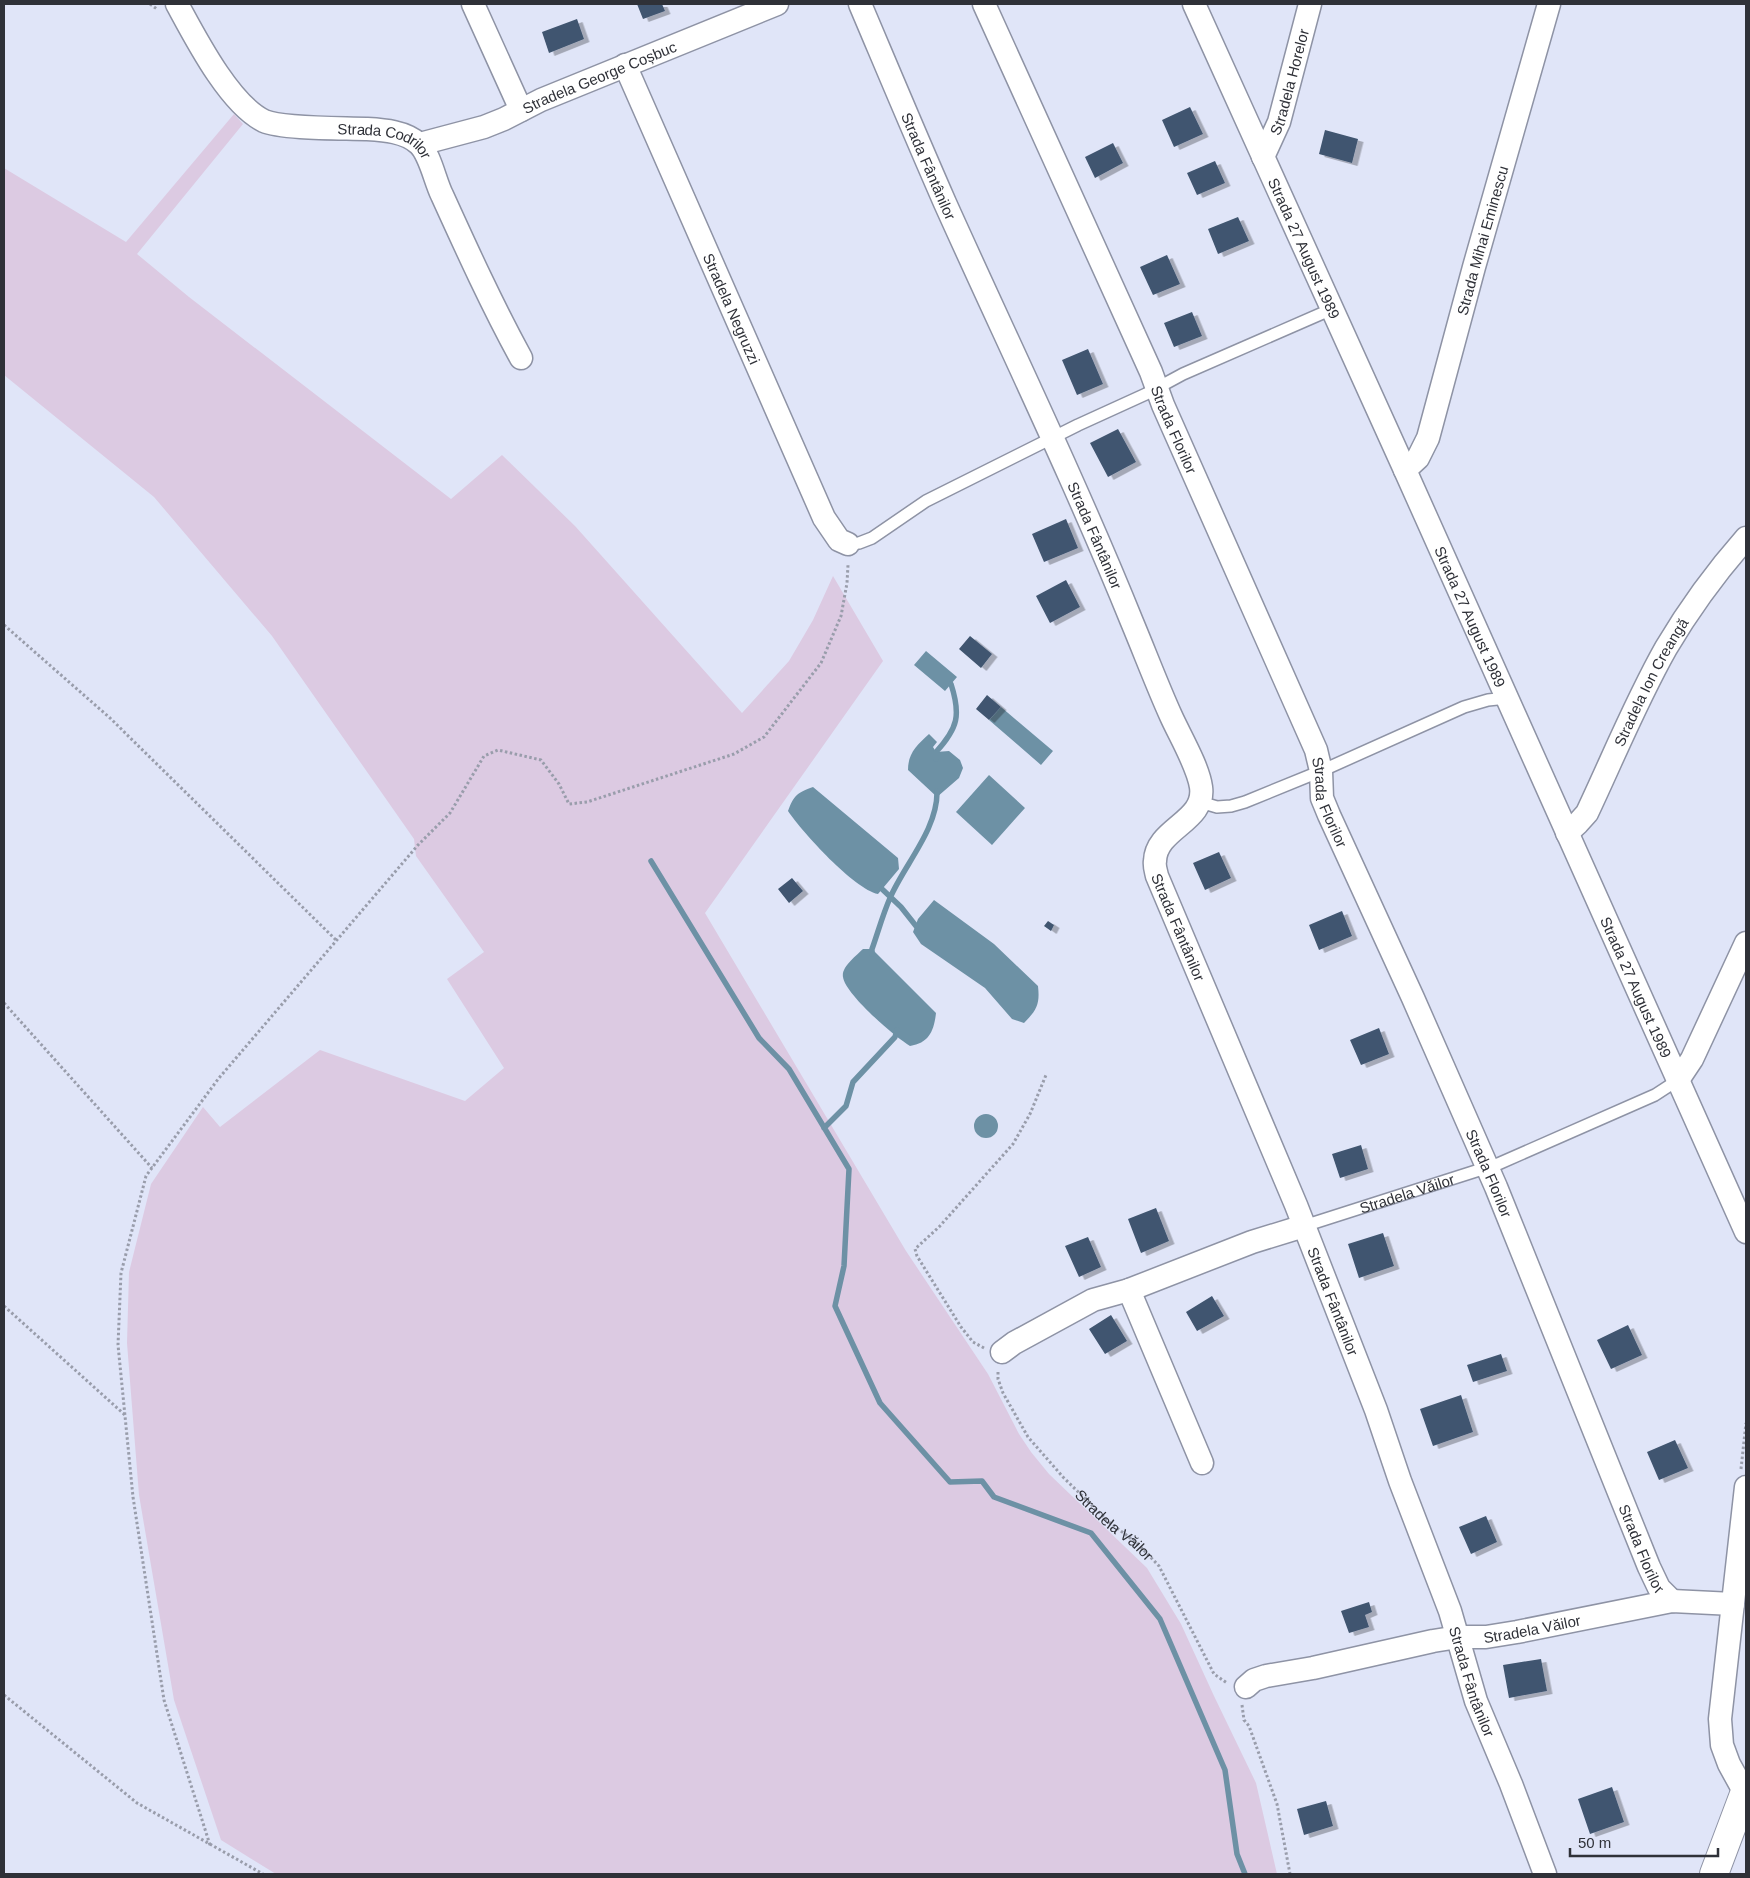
<svg xmlns="http://www.w3.org/2000/svg" width="1750" height="1878" font-family="Helvetica,sans-serif">
<style>
.green{fill:#dccae2}
.water{fill:#6d91a5}
.lines{fill:none;stroke-linecap:round;stroke-linejoin:round}
.stream{stroke:#6d91a5;stroke-width:5.5}
.building{fill:#40556f;filter:url(#shadow)}
.lane-casing{stroke:#8e93a5;stroke-width:14}
.street-casing{stroke:#8e93a5;stroke-width:25}
.secondary-casing{stroke:#8e93a5;stroke-width:30}
.path{stroke:#999dab;stroke-width:3;stroke-dasharray:2.5 2.5;stroke-linecap:butt}
.lane{stroke:#fff;stroke-width:11}
.street{stroke:#fff;stroke-width:22}
.secondary{stroke:#fff;stroke-width:28}
.labels{text-anchor:middle;dominant-baseline:central;stroke-width:5;stroke-linejoin:round;paint-order:stroke}
.street-label{font-size:15px;fill:#2f3138;stroke:#e0e5f8}
</style>
<defs>
<filter id="shadow"><feDropShadow dx="5.5" dy="3" stdDeviation="0" flood-color="#0004"/></filter>
</defs>
<rect width="100%" height="100%" fill="#e0e5f8"/>
<path class="green" d="M234,114L243,124L137,254L189,297L451,499L502,455L575,526L742,713L789,661L813,620L833,576L883,661L705,913L906,1251L988,1374L1019,1434L1031,1452L1049,1474L1147,1568L1181,1624L1214,1696L1256,1783L1277,1874H276L221,1840L174,1700L139,1495L127,1343L129,1272L151,1184L203,1107L220,1127L320,1050L465,1101L504,1068L447,979L484,952L416,856L414,839L272,636L154,497L4,375V168L126,242Z"/>
<path class="water" d="M926,651L957,677L945,691L914,665Z
M1001,707L1053,751L1041,765L989,720Z
M929,734L937,742L933,747L936,752L949,751L960,760L963,768L959,778L937,797L908,770C908,753 917,745 929,734Z
M989,775L1025,808L992,845L956,812Z
M813,787L898,858L899,869L878,894C854,889 803,833 788,811C794,795 797,793 813,787Z
M934,900L994,944L1038,986C1040,1004 1037,1010 1024,1023L1012,1019L985,988L921,944L913,932L918,919Z
M863,949H872L936,1013C934,1031 929,1043 910,1046C895,1037 845,994 843,977C841,967 857,955 863,949Z
M974 1126a12 12 0 1 1 24 0a12 12 0 1 1-24 0Z"/>
<g class="lines">
<path class="stream" d="M936,759V752C958,728 961,715 951,684
M651,861L759,1038L789,1069L849,1169L844,1266L835,1306L880,1403L950,1482L982,1481L994,1497L1091,1533L1160,1619L1225,1770L1237,1854L1245,1874
M882,889L901,907L916,926
M872,954V949C878,932 883,914 890,898C904,865 938,829 937,791
M824,1128L846,1106L853,1082L895,1037L897,1030"/>
</g>
<path class="building" d="M637,4H662L665,11L643,19Z
M577,19L584,39L549,53L542,32Z
M1190,107L1203,134L1174,147L1162,120Z
M1325,130L1358,139L1352,163L1319,154Z
M1113,143L1123,163L1095,178L1085,157Z
M1215,161L1225,183L1197,195L1187,173Z
M1238,217L1249,241L1218,254L1208,229Z
M1167,255L1180,284L1153,295L1140,267Z
M1192,312L1202,336L1174,347L1164,323Z
M1088,349L1103,384L1077,395L1062,360Z
M1118,429L1136,462L1108,477L1090,443Z
M1066,519L1078,548L1044,562L1032,534Z
M1066,580L1080,607L1050,623L1036,596Z
M970,636L992,654L981,668L959,649Z
M987,695L1001,707L989,720L976,709Z
M1219,852L1231,878L1205,890L1193,863Z
M792,878L803,891L789,903L778,889Z
M1342,911L1352,936L1319,950L1309,925Z
M1048,921L1054,925L1051,931L1044,926Z
M1379,1028L1389,1054L1361,1065L1350,1040Z
M1361,1145L1368,1169L1340,1178L1332,1154Z
M1156,1208L1169,1241L1141,1253L1128,1219Z
M1383,1233L1394,1266L1359,1278L1348,1244Z
M1088,1237L1101,1267L1079,1277L1065,1246Z
M1212,1296L1224,1316L1197,1331L1186,1312Z
M1111,1315L1127,1341L1105,1354L1089,1329Z
M1628,1325L1642,1355L1611,1369L1597,1340Z
M1501,1354L1507,1371L1473,1382L1467,1365Z
M1461,1395L1473,1432L1433,1446L1420,1409Z
M1675,1440L1688,1468L1659,1480L1647,1452Z
M1486,1516L1497,1542L1471,1554L1459,1527Z
M1369,1602L1372,1612L1365,1615L1369,1627L1349,1633L1341,1611Z
M1541,1659L1547,1691L1509,1698L1503,1665Z
M1612,1787L1624,1822L1590,1834L1578,1799Z
M1326,1801L1333,1826L1304,1835L1297,1809Z"/>
<g class="lines">
<g class="lane-casing">
<g id="lane">
<path d="M848,544L859,543L872,538L926,501L1078,425L1146,394L1183,374L1332,309"/>
<path d="M1200,802L1217,807L1231,806L1245,802L1321,771L1464,707L1488,700L1507,698"/>
<path id="s2" d="M1304,1226L1498,1164L1655,1095L1678,1080"/>
</g>
</g>
<g class="street-casing">
<g id="street">
<path id="s3" d="M177,4C195,37 229,104 264,121C283,129 342,128 366,129C383,130 405,131 419,144C430,154 435,181 442,195C467,250 492,305 521,358"/>
<path d="M473,4L521,110"/>
<path id="s4" d="M860,4C888,70 916,137 945,203C1008,343 1075,481 1132,622C1145,653 1157,685 1171,716C1180,736 1198,766 1201,787C1206,822 1156,828 1155,861C1154,866 1156,871 1157,876L1296,1205L1376,1410L1400,1481L1450,1611L1476,1701L1511,1784L1545,1874"/>
<path id="s5" d="M984,4L1151,372L1163,405L1316,750L1321,771L1322,798L1329,815L1413,998L1496,1187L1649,1567L1659,1588L1672,1601"/>
<path id="s6" d="M1194,4L1405,470L1746,1232"/>
<path id="s7" d="M625,65L824,518L839,540L848,544"/>
<path id="s8" d="M420,144L484,127L504,119L541,100L777,4"/>
<path id="s9" d="M1263,157L1279,122L1310,4"/>
<path id="s10" d="M1405,470L1418,458L1428,438L1474,267L1549,4"/>
<path id="s11" d="M1567,833L1578,823L1587,813C1613,758 1636,701 1666,648C1689,609 1716,572 1746,538"/>
<path d="M1678,1080L1692,1059L1746,943"/>
<path d="M1129,1290L1202,1463"/>
<path d="M1002,1352L1014,1343L1093,1300L1129,1290L1252,1242L1304,1226"/>
<path id="s12" d="M1246,1687L1254,1680L1266,1676L1313,1668L1433,1641L1458,1637H1486L1517,1632L1672,1601L1733,1604"/>
<path d="M1745,1793L1729,1764L1722,1745L1720,1719L1746,1487"/>
</g>
</g>
<g class="secondary-casing">
<path id="secondary" d="M1714,1874L1746,1789"/>
</g>
<g class="path">
<path d="M150,4L157,9"/>
<path d="M4,625L110,718L336,940"/>
<path d="M4,1003L152,1168"/>
<path d="M4,1306L125,1415"/>
<path d="M984,1348L973,1342L961,1327L917,1256L915,1249L939,1227L1013,1144L1030,1114L1046,1075"/>
<path id="s1" d="M998,1372V1379L1003,1393L1028,1437L1063,1477L1110,1523L1137,1543L1159,1566L1214,1674L1227,1683"/>
<path d="M1741,1469L1746,1423"/>
<path d="M4,1695L137,1803L263,1874"/>
<path d="M1242,1705L1244,1720L1249,1726L1277,1804L1290,1874"/>
<path d="M210,1845L164,1700L133,1497L118,1345L121,1273L146,1176L219,1078L418,845L450,813L484,756L498,750L541,760L559,784L569,804L587,802L734,754L764,737L821,663L841,616L847,583L848,565"/>
</g>
<use href="#lane" class="lane"/>
<use href="#street" class="street"/>
<use href="#secondary" class="secondary"/>
</g>
<g class="labels">
<g class="street-label">
<text stroke="none"><textPath href="#s8" startOffset="192">Stradela George Coșbuc</textPath></text>
<text stroke="none"><textPath href="#s9" startOffset="80">Stradela Horelor</textPath></text>
<text stroke="none"><textPath href="#s3" startOffset="272">Strada Codrilor</textPath></text>
<text stroke="none"><textPath href="#s4" startOffset="176">Strada Fântânilor</textPath></text>
<text stroke="none"><textPath href="#s10" startOffset="245">Strada Mihai Eminescu</textPath></text>
<text stroke="none"><textPath href="#s6" startOffset="268">Strada 27 August 1989</textPath></text>
<text stroke="none"><textPath href="#s7" startOffset="266">Stradela Negruzzi</textPath></text>
<text stroke="none"><textPath href="#s5" startOffset="466">Strada Florilor</textPath></text>
<text stroke="none"><textPath href="#s4" startOffset="581">Strada Fântânilor</textPath></text>
<text stroke="none"><textPath href="#s6" startOffset="672">Strada 27 August 1989</textPath></text>
<text stroke="none"><textPath href="#s11" startOffset="174">Stradela Ion Creangă</textPath></text>
<text stroke="none"><textPath href="#s5" startOffset="871">Strada Florilor</textPath></text>
<text stroke="none"><textPath href="#s4" startOffset="1016">Strada Fântânilor</textPath></text>
<text stroke="none"><textPath href="#s6" startOffset="1078">Strada 27 August 1989</textPath></text>
<text stroke="none"><textPath href="#s5" startOffset="1276">Strada Florilor</textPath></text>
<text stroke="none"><textPath href="#s2" startOffset="108">Stradela Văilor</textPath></text>
<text stroke="none"><textPath href="#s4" startOffset="1421">Strada Fântânilor</textPath></text>
<text stroke="none"><textPath href="#s1" startOffset="196">Stradela Văilor</textPath></text>
<text stroke="none"><textPath href="#s5" startOffset="1681">Strada Florilor</textPath></text>
<text stroke="none"><textPath href="#s12" startOffset="294">Stradela Văilor</textPath></text>
<text stroke="none"><textPath href="#s4" startOffset="1826">Strada Fântânilor</textPath></text>
</g>
</g>
<rect width="1750" height="1878" fill="none" stroke="#2f3138" stroke-width="10"/>
<path d="M1570 1848v8h148v-8" fill="none" stroke="#2f3138" stroke-width="2.5"/>
<text x="1578" y="1848" font-size="15" fill="#2f3138" stroke="#e0e5f8" stroke-width="4" paint-order="stroke">50 m</text>
</svg>
